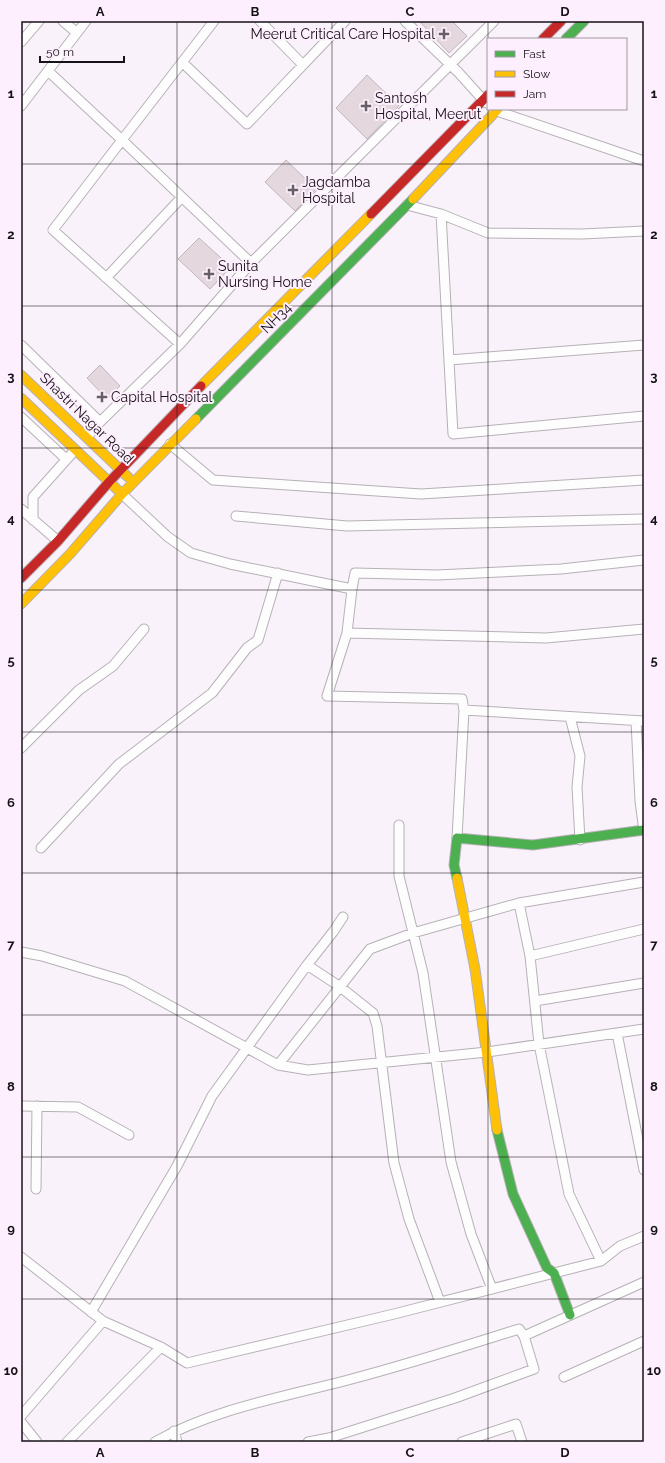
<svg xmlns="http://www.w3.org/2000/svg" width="665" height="1463" font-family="Raleway,sans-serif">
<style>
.building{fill:#e5d7de;stroke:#bfb7bc}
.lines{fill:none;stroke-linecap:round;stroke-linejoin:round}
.street-casing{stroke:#b6b1b6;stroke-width:11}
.fast-casing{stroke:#b6b1b6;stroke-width:11}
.slow-casing{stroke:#b6b1b6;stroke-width:11}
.jam-casing{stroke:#b6b1b6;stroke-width:11}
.street{stroke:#fefdfe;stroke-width:9}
.fast{stroke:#4caf50;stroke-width:9}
.slow{stroke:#ffc107;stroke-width:9}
.jam{stroke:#c62828;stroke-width:9}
.grid{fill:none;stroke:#171217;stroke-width:1;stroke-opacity:0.55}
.poi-dot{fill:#666066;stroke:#fdeffe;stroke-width:1.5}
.labels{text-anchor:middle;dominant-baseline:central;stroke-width:4;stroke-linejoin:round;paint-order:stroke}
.poi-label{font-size:14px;fill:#171217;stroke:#fdeffe;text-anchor:start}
.street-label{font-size:14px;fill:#171217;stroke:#fdeffe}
.neatline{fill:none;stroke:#171217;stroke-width:1.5}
.grid-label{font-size:13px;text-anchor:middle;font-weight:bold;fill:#171217}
</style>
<rect width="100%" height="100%" fill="#faf2fa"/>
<path class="building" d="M419,21H452L467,36L449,53Z
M367,75L399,106L367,139L336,108Z
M286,160L316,189L295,211L265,182Z
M199,238L231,267L210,289L178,259Z
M100,365L120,386L107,399L87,378Z"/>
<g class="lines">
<g class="street-casing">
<path id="street" d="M63,21L77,33
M260,21L303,65L345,21
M405,21L458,72L486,103
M21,42L39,21
M182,62L247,124L303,65
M48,71L122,140L214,21
M21,106L86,21
M494,110L644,161
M407,205L441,214L488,233L582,234L644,231
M441,214L453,434L644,416
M106,278L182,197
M180,344L53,230L122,140L251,263
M21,345L100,422L180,344L251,263L494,21
M449,360L644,345
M21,417L66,459
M87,437L100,422
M170,444L213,480L421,494L644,480
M122,494L168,537L191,553L230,564L352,589L347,633L327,696L462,699L464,710L457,838
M21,509L58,541
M236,516L347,526L644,519
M33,520V497L75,450
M352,589L355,573L437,575L561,569L644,560
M347,633L546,638L644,629
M464,710L644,721
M570,717L580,756L577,787L580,840
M636,721L640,801L644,831
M21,748L79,690L113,666L144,629
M399,825V876L423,973L451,1162L471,1234L492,1289
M41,848L119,764L212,693L247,648L258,640L278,573
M519,903L530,956L539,1044L569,1194L601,1261
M21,952L42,956L125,981L278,1065L308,1070L487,1052L644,1029
M530,956L644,929
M307,965L339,986L373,1013L377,1026L394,1163L409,1219L440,1302
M535,1001L644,983
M617,1033L644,1170
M278,1065L370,949L413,933L519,903L644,882
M21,1106L78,1107L129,1135
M36,1189L37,1106
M21,1257L103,1321L161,1347L187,1363L394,1314L601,1261L620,1246L644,1236
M91,1312L177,1166L212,1096L307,965L333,932L343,917
M564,1377L644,1341
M21,1416L103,1321
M21,1422L37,1442
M174,1431L177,1442
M67,1442L161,1347
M155,1442C213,1409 283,1397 348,1380C406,1365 462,1347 519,1329L524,1336L644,1282
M308,1442L329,1438L455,1398L534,1369L524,1336
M462,1442L516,1424L522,1442"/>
</g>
<g class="fast-casing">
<path id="fast" d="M566,39L584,21
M196,419L413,199
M457,878L454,865L457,838L533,845L644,830
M497,1130L513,1194L547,1268L554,1273L570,1315"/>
</g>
<g class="slow-casing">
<path id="slow" d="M413,199L498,109
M21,375L128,477
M201,386L371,214
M21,398L122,494L196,419
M21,604L70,554L122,494
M457,878L475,969L497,1130"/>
</g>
<g class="jam-casing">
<path id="jam" d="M543,39L561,21
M371,214L488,95
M109,482L201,386
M21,578L58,541L109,482"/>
</g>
<use href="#street" class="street"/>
<use href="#fast" class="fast"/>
<use href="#slow" class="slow"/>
<use href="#jam" class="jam"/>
</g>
<path class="grid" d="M177,21V1442M332,21V1442M488,21V1442M21,164H644M21,306H644M21,448H644M21,590H644M21,732H644M21,873H644M21,1015H644M21,1157H644M21,1299H644"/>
<g class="poi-dot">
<path d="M442 28h4v4h4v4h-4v4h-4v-4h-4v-4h4z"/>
<path d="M364 100h4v4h4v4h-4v4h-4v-4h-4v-4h4z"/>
<path d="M291 184h4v4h4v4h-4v4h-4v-4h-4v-4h4z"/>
<path d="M207 268h4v4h4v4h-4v4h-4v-4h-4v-4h4z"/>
<path d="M100 391h4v4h4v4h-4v4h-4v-4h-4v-4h4z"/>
</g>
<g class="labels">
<g class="poi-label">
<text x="435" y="34" text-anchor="end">Meerut Critical Care Hospital</text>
<text x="375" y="98">Santosh<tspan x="375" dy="16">Hospital, Meerut</tspan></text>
<text x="302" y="182">Jagdamba<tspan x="302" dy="16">Hospital</tspan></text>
<text x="218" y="266">Sunita<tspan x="218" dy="16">Nursing Home</tspan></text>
<text x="111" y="397">Capital Hospital</text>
</g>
<g class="street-label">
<text transform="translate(276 318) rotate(-45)">NH34</text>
<text transform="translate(87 418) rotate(44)">Shastri Nagar Road</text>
</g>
</g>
<rect width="665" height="1463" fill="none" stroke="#fdeffe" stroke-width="44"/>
<rect x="487" y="38" width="140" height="72" fill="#fdeffe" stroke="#a197a2"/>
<rect x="495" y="51" width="20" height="6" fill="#4caf50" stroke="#a197a2"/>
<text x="523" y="58" font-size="12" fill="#171217">Fast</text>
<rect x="495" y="71" width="20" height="6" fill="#ffc107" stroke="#a197a2"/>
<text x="523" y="78" font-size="12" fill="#171217">Slow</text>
<rect x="495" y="91" width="20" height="6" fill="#c62828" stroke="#a197a2"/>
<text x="523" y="98" font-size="12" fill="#171217">Jam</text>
<path d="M40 56v6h84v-6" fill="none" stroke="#171217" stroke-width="2"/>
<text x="46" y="56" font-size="12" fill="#171217" stroke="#fdeffe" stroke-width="3" paint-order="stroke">50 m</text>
<rect x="22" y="22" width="621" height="1419" class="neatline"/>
<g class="grid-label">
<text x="100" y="16">A</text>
<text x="255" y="16">B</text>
<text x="410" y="16">C</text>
<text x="565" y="16">D</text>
<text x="11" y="98">1</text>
<text x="654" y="98">1</text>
<text x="11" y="239">2</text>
<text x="654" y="239">2</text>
<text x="11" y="381">3</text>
<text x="654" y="381">3</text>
<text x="11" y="523">4</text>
<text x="654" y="523">4</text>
<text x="11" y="665">5</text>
<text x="654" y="665">5</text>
<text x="11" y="807">6</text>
<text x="654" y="807">6</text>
<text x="11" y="949">7</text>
<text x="654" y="949">7</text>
<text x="11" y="1091">8</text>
<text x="654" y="1091">8</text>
<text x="11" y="1233">9</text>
<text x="654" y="1233">9</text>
<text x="11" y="1375">10</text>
<text x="654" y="1375">10</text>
<text x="100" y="1457">A</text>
<text x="255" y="1457">B</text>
<text x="410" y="1457">C</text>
<text x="565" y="1457">D</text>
</g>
</svg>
